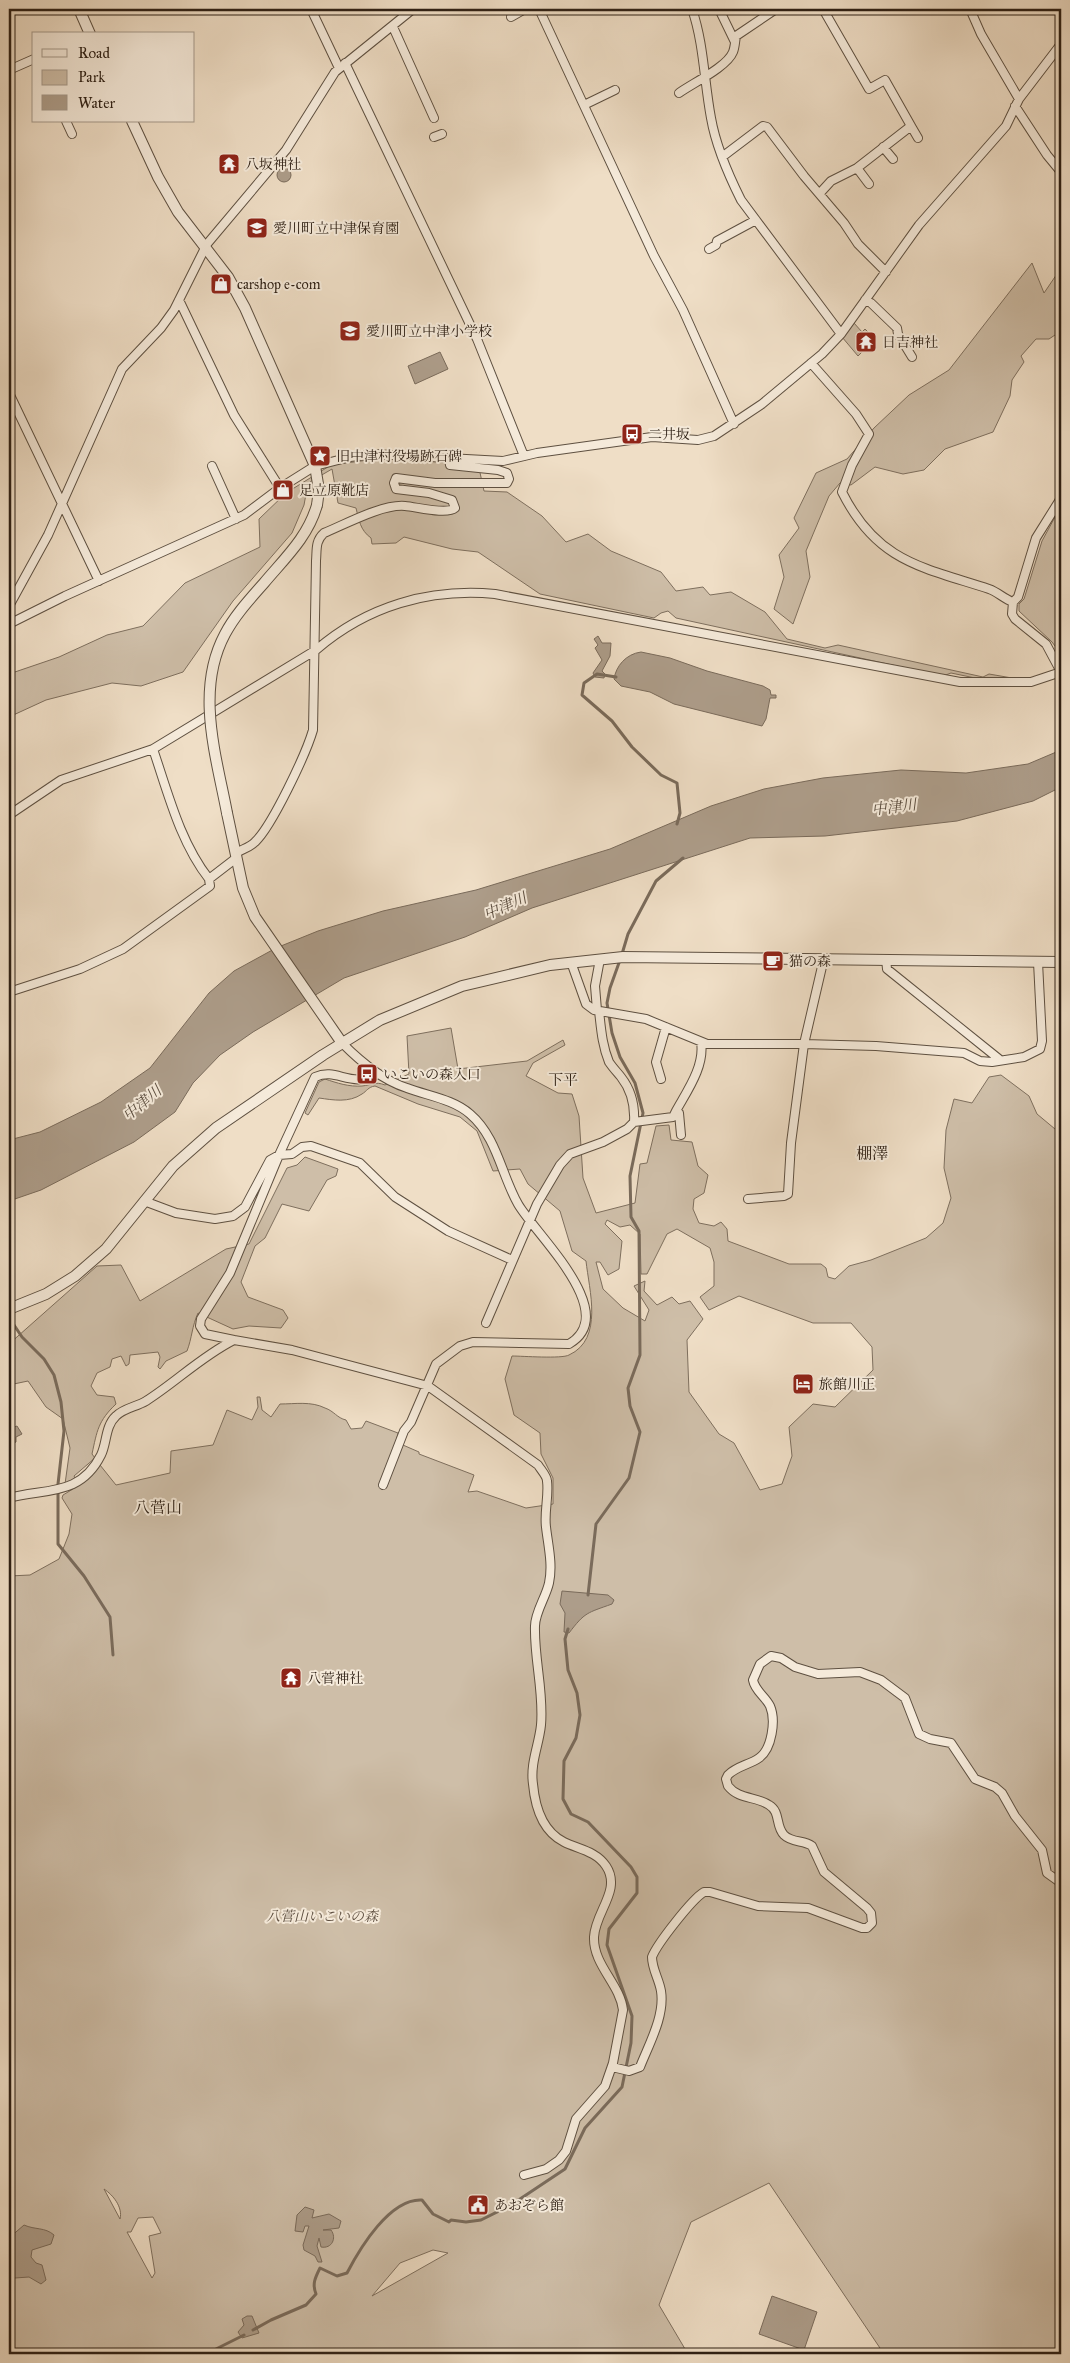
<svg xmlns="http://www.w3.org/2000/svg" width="1070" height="2363" font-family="'IM FELL Great Primer','Noto Serif JP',serif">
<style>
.green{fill:#cebea8;stroke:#7e6f5e;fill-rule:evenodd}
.water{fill:#ad9d8a;stroke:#7a6b5b}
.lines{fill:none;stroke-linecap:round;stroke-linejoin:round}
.stream{stroke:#7a6b5b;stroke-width:3}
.minor-casing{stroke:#5e5041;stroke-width:10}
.tertiary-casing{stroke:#5e5041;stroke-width:12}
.minor{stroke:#f5eada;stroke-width:8}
.tertiary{stroke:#f5eada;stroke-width:10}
.tertiary-bridge-casing{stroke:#5e5041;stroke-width:12;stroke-linecap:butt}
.tertiary-bridge{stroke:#f5eada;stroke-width:10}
.labels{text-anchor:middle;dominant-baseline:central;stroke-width:4;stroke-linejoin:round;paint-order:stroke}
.poi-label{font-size:14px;fill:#2e2015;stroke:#f5eada;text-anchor:start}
.park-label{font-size:14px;font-style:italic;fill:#5e4f41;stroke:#f5eada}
.water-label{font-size:15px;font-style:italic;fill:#5a4c3e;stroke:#f5eada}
.neighbourhood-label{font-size:15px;fill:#2e2015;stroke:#f5eada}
.quarter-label{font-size:16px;fill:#2e2015;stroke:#f5eada}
</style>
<rect width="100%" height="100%" fill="#efdec6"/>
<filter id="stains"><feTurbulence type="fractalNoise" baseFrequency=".004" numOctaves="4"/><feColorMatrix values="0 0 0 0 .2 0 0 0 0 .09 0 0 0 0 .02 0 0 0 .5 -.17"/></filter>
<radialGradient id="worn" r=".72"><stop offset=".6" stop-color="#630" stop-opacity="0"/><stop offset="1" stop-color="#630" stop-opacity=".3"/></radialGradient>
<path class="green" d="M1032,263L1044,293L1061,268V331L1049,339H1036L1021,356L1024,362L1012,380L1010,396L993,432L945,449L924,470L903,474L875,467L851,485L840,483L829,496L806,551L810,577L793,624L774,609L784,577L779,555L799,528L794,518L816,473L847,459L874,428L909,395L949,370Z
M854,323L862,332L865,329L875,339L858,356L842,337Z
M376,459L436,461L479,468L484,491L507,492L542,516L566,542L588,534L611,551L661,572L676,591L703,587L710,595L731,592L765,612L787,639L825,648L838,645L983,677L989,674L1012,678L1010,680L980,679L951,673L943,676L676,618L668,611L661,613L654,618L540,594L478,552L452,549L404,537L396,543L372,544L371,538C360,530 359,520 356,508L338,503L332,469L308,483L304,505L292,533L233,601L183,672L141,686L112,683L46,700L9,717V674L59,657L107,635L143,626L185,583L260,547L259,519L286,493L331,465Z
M1061,506V654L1052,642L1019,611V604L1024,599L1042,541Z
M451,1028L458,1069L527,1061L563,1040L565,1045L533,1063L526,1076L558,1093L572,1094L579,1116L583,1178L596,1213L635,1203L640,1164L647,1163L656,1126L669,1125L671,1140L692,1142L698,1166L708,1175L704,1193L694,1199L693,1209L699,1223L714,1226L721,1222L727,1229L728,1241L789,1264H821L826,1268L828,1277L835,1279L849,1266L871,1260L926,1238L943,1223L951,1198L944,1168L946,1130L954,1099L972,1103L989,1077L1001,1075L1029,1096L1037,1114L1061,1134V2354H884L769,2183L691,2222L659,2305L688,2354H9V1576L30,1575L59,1559L69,1534L72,1514L62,1498L63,1495L73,1489L69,1481L65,1484L70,1448L63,1419L46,1407L28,1381L9,1385V1344L97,1266L121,1265L140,1301L226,1249L249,1244L287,1168L297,1165L305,1157L338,1169L336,1176L327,1180L309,1211L282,1204L265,1238L255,1246L241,1282L248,1297L283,1310L288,1318L281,1328L249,1326L233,1329L198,1313C192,1326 192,1338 187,1351L166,1361L160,1369L158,1367L160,1357L158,1352L130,1355L129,1364L126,1366L121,1356L112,1359L110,1367L97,1373L91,1386L97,1395L114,1397L116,1404C98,1421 97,1431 92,1454L95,1458L74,1476L78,1484L87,1479L100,1465L116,1485L170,1473L171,1451L213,1445L227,1410L252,1420L258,1407L257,1397H260L262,1410L271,1417L280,1404C295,1404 311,1401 325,1408C334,1411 337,1418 346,1420L351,1429L362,1428L366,1421L398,1433L396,1442L419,1452V1454L474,1475L468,1492L477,1491L526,1508L553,1504V1478L541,1454L540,1433L514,1415L505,1379L512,1356C522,1356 562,1359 569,1355C604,1339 589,1290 586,1261L572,1251L560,1211L528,1184L520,1169L493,1171L477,1131L460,1117L418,1104L375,1086C368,1087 367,1091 362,1094C349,1103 333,1100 319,1098L308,1115L305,1113L319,1082L325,1079C337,1083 349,1087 362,1086C372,1085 375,1081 385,1085L409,1074L407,1036ZM607,1220L620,1227L630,1225L640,1234L641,1274H647L667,1234L677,1229L710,1248L714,1262V1286L700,1297L709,1310L739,1296L813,1323H851L872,1347L873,1370L835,1407L813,1404L789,1427L792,1456L782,1484L760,1490L734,1443L719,1434L689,1392L687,1340L703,1319L690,1301L679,1304L672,1297L657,1305L644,1291L645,1281L634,1286L649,1310L645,1321L623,1308L603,1289L596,1262H600L608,1275L619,1269L622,1241L605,1224ZM104,2189C113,2195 123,2207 120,2219ZM153,2217L161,2233L149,2236L155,2273L152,2278L127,2232H131L138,2218ZM433,2250L448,2253L372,2296L400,2263Z"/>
<path class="water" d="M277 175a7 7 0 1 1 14 0a7 7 0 1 1-14 0Z
M440,352L448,369L415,384L408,366Z
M598,636L602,643H611L610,656L602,671L605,674L604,678L595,677L593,673L602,660L595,648L598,645L594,639Z
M641,652L670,658L707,671L763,686L770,690L771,695H776V698H770L766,719L762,726L674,704L650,692L621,686L614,679C616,666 626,654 641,652Z
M1061,750V787L1033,801L957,821L825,836L750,838L532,908L465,937L344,978L253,1032L220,1055L193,1083L175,1112L134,1142L41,1190L9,1201V1140L40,1132L101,1102L150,1068L209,993L234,971L276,948L318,931L383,911L476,890L610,849L711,806L764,789L823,778L901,770L966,773L1028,764Z
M17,1426L22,1434L16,1437V1442L9,1445V1429Z
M562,1591L608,1595L614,1600L612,1604C587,1613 585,1612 569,1633L564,1632L565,1613L560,1604Z
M305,2207L314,2210L312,2218L329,2214L341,2221L339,2228L323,2230H331C337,2238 332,2249 321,2247L319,2238L317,2246L322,2262H318L315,2256L304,2250L303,2245L309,2226H305L303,2232L295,2231L297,2215Z
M24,2225C35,2230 45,2227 54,2235L51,2244L32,2250L31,2257L36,2263L42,2265L46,2280L41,2284L29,2277L15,2278L11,2273L9,2238Z
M772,2296L817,2312L804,2350L759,2334Z
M247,2316H252L259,2333L242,2338L238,2332L244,2325L242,2319Z"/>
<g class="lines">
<path class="stream" d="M616,677L597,674L584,683L582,695L612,721L632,747L661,775L677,783L680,813L677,824
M622,954L628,934L656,881L683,858
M10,1319L22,1337L44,1359L54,1375L61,1402L64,1431L58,1484V1544L84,1576L110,1617L113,1655
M588,1595L596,1524L629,1478L640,1432L630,1406L628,1388L640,1355L639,1231L631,1217L630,1176L643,1113L635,1083L620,1057L612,1033L607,1003L610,988L620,960
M253,2330L271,2320L306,2305L316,2294C312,2284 315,2278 320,2268L337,2276L347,2273C360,2248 390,2198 422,2200L433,2214L449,2222L451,2220L466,2222L481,2220L511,2205L565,2169L585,2128L622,2087L631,2043L632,2016L607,1945L609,1929L637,1893V1877L631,1867L588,1822L571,1814L563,1799L564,1761L576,1738L580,1715L577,1693L568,1670L565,1639L568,1629
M206,2354L244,2335"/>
<g class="minor-casing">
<path id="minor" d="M311,9L339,68
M539,9L654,256L683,310L734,424
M692,9C704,44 704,81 711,118C716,147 728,174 741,200L841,334
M719,9L735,42
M970,9L981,34L1019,99
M511,17L525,9
M393,27L434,118
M345,63L477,339L524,456
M9,70L34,59
M679,93C693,83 727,67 733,52C735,47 735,41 736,36L776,9
M584,105L615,90
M1015,106L1047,155L1061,172
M66,121L72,134
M911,126L918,138
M434,137L442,134
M883,147L893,159
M722,157L763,126L767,127L804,176L844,223L858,244L886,272
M857,168L869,184
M820,193L831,181L857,168L911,126L885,80L869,89L823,9
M709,249L716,245L717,241L756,220
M179,300L234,415L280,488
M865,300L871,303L897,328L898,334L912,357
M811,363L856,414L869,434L852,465L842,492C877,562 922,567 989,589C998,592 1004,599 1013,602L1012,614L1015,619L1046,644L1061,672
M9,393L99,581
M212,466L236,519
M1013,602L1018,597L1036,538L1061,498
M9,606L48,535L122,369L161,328L174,310L207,244L286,150L335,72L413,9
M9,624L65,596L244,515L280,488L315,466L350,457L374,454L503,461L537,453L652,437L698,440L714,436L762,404L822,354L841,334L919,225L1006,126L1019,99L1061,44
M153,749L316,650C367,606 429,588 495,594L960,682H1031L1061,672
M9,815L61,780L153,749C168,793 180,842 209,879L235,859L238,852C243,849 250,847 255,842C272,826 306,754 313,730L316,561C317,550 315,541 324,533C346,524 382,504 405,506C417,507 447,515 455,508L452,500L429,493L396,489L394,483L396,478L435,483H507L509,479L507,473L498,470L450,465L449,459
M824,958L804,1044L876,1046L964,1053L980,1061L992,1062L1024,1057L1040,1049L1042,1041L1038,962
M886,959L887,969L999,1059
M571,962L586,1004L594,1010L646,1019L707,1044H804L791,1143L788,1194L784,1196L748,1199
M9,992L80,969L123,949L210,886L209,879
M597,1010L595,986L600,959
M599,1011C601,1028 602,1045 609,1062C613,1068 617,1072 621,1077C632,1091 635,1105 634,1122L673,1117L676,1111
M342,1043C361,1062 382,1080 407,1088C428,1096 453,1099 470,1114C497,1137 501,1174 518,1204C535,1234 622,1313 569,1344L473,1342L460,1346L436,1364L411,1422L404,1431L383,1485
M661,1079L656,1062L666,1027
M681,1135L679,1113L676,1111C687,1091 705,1066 701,1042
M144,1201L176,1213L215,1219L233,1216L245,1207L270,1160L279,1155L292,1154L302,1147L311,1146L360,1163L395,1197L448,1231L512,1260
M486,1323L537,1204L560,1165L570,1154L603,1142L627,1129L634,1122
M234,1340L205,1334L200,1326L201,1319L230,1273L279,1155L315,1077C338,1067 349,1089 378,1074
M9,1498C45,1488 80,1497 101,1455C107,1443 105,1426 116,1416C124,1408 136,1407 146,1401C176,1382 202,1356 234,1340L292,1350L428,1386L538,1465C541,1470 547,1476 547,1481C549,1496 544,1512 546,1527C548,1545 553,1564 549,1583C546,1597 535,1612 535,1626C534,1659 544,1692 541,1725C539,1745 530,1763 533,1784C535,1806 542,1831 564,1842C578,1849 596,1851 606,1866C622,1890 595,1912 594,1937C593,1965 620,1984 623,2010L613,2063L605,2086L576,2119L566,2151L559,2160L546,2169L524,2175
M612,2067L629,2071L640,2067C649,2044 665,2016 661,1991C659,1979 652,1969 652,1957C657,1944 692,1899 704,1892H710L758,1906L808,1908L862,1928H867L872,1923L871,1913L867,1908L824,1872L812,1846C804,1840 792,1843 784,1835C775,1826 781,1812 769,1805C756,1796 739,1800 728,1786L726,1779L728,1775C737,1766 749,1765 759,1758C772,1749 776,1720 770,1706C765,1696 755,1691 753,1680L760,1664L771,1656L781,1658L795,1667L818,1674L860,1672L881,1680L905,1698L919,1734L930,1739L951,1743L975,1779L995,1787L1002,1793L1015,1816L1042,1850L1047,1873L1061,1883"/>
</g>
<g class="tertiary-casing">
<path id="tertiary" d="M79,9L90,34
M132,121L158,177L178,212L228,277L245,308L315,466L319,490L317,505
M227,813L243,888L255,917L342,1043
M9,1309L46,1294L75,1276L106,1249L173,1166L216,1128L323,1055L380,1020L462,986L550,965L623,957L1061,962"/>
</g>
<use href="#minor" class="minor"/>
<use href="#tertiary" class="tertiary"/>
<g class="tertiary-bridge-casing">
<path id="tertiary-bridge" d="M227,813C216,755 195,690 225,634C235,615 250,599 264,583C285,558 308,537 317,505"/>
</g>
<use href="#tertiary-bridge" class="tertiary-bridge"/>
</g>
<defs>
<g id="temple-square" transform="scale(1.125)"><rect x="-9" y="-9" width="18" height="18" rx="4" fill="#8f2418" stroke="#f5eada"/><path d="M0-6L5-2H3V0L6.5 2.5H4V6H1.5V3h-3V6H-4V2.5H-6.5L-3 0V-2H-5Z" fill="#fff"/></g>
<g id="school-square" transform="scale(1.125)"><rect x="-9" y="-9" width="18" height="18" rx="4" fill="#8f2418" stroke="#f5eada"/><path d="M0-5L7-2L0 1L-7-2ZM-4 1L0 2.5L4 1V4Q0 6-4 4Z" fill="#fff"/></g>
<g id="shop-square" transform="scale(1.125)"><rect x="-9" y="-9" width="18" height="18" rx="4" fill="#8f2418" stroke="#f5eada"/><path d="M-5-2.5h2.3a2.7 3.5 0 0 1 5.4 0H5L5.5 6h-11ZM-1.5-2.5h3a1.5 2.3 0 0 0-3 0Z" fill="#fff"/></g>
<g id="bus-square" transform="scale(1.125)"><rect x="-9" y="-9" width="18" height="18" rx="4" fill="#8f2418" stroke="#f5eada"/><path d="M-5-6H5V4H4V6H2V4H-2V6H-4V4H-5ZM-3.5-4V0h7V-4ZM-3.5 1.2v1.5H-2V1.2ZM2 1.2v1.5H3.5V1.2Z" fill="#fff"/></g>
<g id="sight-square" transform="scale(1.125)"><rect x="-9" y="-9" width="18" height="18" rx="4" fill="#8f2418" stroke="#f5eada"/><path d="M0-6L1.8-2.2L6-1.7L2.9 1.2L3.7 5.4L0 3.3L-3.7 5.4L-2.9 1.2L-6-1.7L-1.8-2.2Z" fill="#fff"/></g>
<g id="cafe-square" transform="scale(1.125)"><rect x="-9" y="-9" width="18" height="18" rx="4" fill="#8f2418" stroke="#f5eada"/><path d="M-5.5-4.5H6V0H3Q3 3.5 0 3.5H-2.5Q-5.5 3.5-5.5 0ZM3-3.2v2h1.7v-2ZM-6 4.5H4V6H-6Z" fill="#fff"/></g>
<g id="hotel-square" transform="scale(1.125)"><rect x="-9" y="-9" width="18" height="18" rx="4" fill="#8f2418" stroke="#f5eada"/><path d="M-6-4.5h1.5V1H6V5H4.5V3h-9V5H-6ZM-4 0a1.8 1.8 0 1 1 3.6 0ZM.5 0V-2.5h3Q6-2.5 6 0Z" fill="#fff"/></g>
<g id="civic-square" transform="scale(1.125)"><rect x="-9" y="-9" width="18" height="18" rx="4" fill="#8f2418" stroke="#f5eada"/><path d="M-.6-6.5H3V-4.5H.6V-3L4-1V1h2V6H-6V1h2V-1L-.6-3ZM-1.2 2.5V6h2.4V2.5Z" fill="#fff"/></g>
</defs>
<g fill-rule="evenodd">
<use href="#temple-square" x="229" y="164"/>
<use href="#school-square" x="257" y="228"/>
<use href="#shop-square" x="221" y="284"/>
<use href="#school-square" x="350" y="331"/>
<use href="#temple-square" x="866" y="342"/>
<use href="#bus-square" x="632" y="434"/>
<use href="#sight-square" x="320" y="456"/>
<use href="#shop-square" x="283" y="490"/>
<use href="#cafe-square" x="773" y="961"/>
<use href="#bus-square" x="367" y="1074"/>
<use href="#hotel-square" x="803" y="1384"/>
<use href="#temple-square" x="291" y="1678"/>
<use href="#civic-square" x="478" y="2205"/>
</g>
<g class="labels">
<g class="poi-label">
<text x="245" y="164">八坂神社</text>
<text x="273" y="228">愛川町立中津保育園</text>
<text x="237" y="284">carshop e-com</text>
<text x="366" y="331">愛川町立中津小学校</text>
<text x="882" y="342">日吉神社</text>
<text x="648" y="434">二井坂</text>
<text x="336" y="456">旧中津村役場跡石碑</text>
<text x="299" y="490">足立原靴店</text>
<text x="789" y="961">猫の森</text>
<text x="383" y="1074">いこいの森入口</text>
<text x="819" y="1384">旅館川正</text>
<text x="307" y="1678">八菅神社</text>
<text x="494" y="2205">あおぞら館</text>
</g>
<g class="park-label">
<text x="322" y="1916">八菅山いこいの森</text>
</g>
<g class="water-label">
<text transform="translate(894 807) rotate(-7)">中津川</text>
<text transform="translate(505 906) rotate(-24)">中津川</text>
<text transform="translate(142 1103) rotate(-40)">中津川</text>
</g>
<g class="neighbourhood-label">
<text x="563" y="1080">下平</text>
</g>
<g class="quarter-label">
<text x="872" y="1153">棚澤</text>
<text x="158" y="1507">八菅山</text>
</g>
</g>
<rect width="1070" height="2363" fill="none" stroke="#efdec6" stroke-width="30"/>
<rect x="10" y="10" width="1050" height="2343" fill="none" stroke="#2e2015" stroke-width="2.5"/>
<rect x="15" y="15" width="1040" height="2333" fill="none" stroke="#2e2015"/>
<rect x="32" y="32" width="162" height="90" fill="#f5eada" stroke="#a5998b"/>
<rect x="42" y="49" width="25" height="8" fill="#f5eada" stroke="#a5998b"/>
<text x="78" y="58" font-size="15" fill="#2e2015">Road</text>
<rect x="42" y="70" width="25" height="15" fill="#cebea8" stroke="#a5998b"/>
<text x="78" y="82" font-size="15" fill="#2e2015">Park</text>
<rect x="42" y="95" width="25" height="15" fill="#ad9d8a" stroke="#a5998b"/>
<text x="78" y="108" font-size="15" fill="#2e2015">Water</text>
<rect width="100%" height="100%" filter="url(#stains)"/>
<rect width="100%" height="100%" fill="url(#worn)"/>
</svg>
